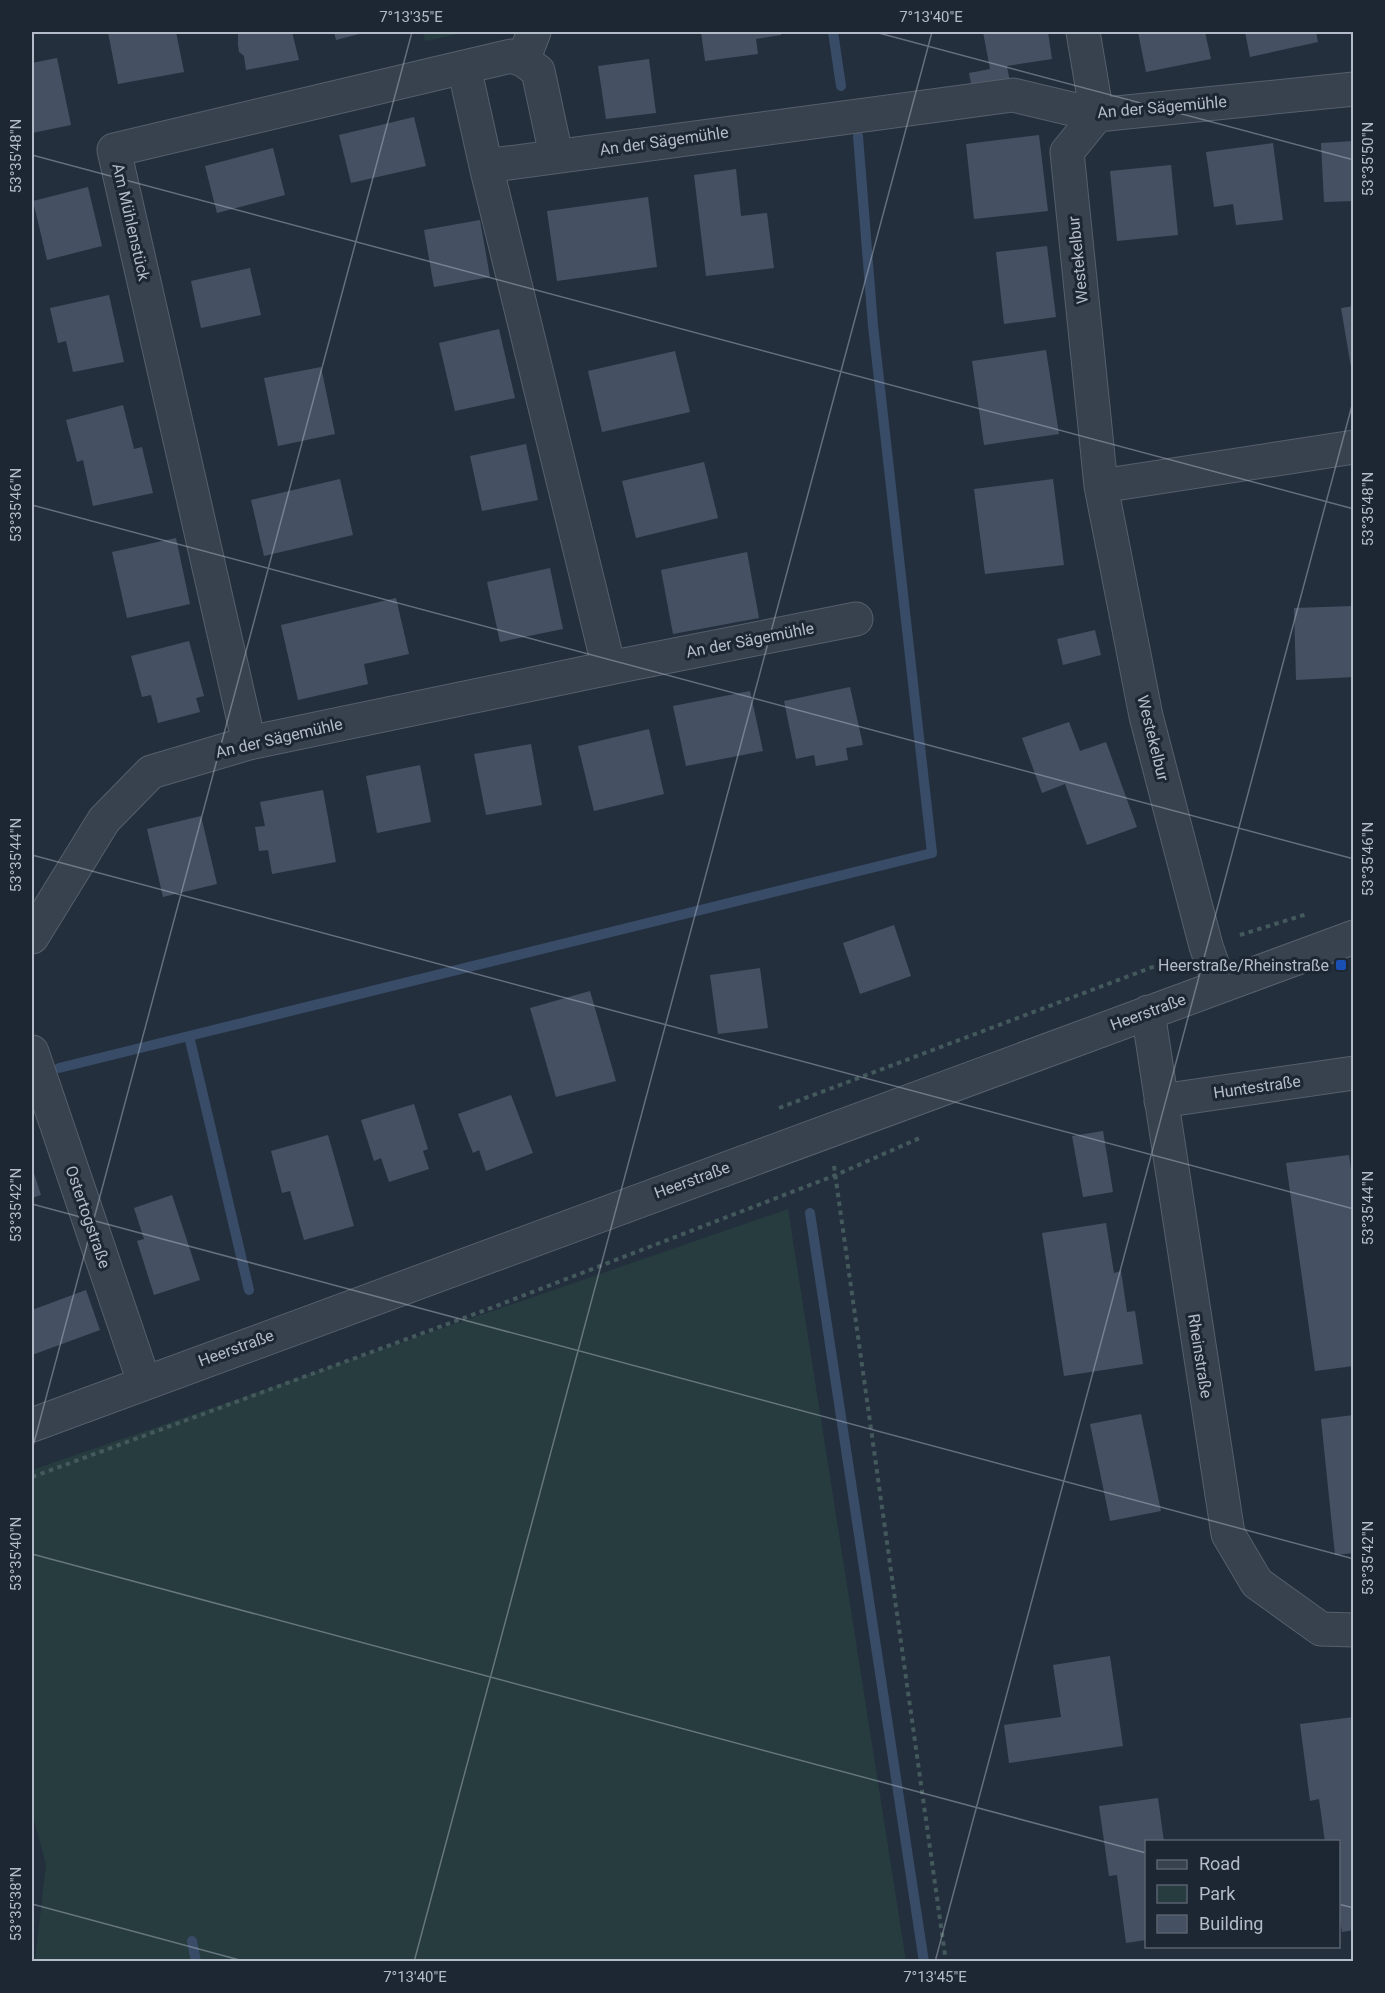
<svg xmlns="http://www.w3.org/2000/svg" width="1385" height="1993" font-family="Roboto,sans-serif">
<style>
.green{fill:#263c3f}
.lines{fill:none;stroke-linecap:round;stroke-linejoin:round}
.stream{stroke:#394c67;stroke-width:10}
.building{fill:#455162}
.minor-casing{stroke:#565f6c;stroke-width:35}
.path{stroke:#44595c;stroke-width:4;stroke-dasharray:4.5 4.5;stroke-linecap:butt}
.minor{stroke:#38414e;stroke-width:33}
.ticks{fill:none;stroke:#b4bcc9;stroke-width:1.5;stroke-opacity:0.45}
.transit-dot{fill:#1a4fb4;stroke:#1d2633;stroke-width:2}
.labels{text-anchor:middle;dominant-baseline:central;stroke-width:6;stroke-linejoin:round;paint-order:stroke}
.street-label{font-size:16px;fill:#b4bcc9;stroke:#1d2633}
.poi-label{font-size:16px;fill:#b4bcc9;stroke:#1d2633;text-anchor:end}
.neatline{fill:none;stroke:#b4bcc9;stroke-width:2}
.ticks-label{font-size:15px;text-anchor:middle;fill:#b4bcc9}
</style>
<rect width="100%" height="100%" fill="#242f3e"/>
<path class="green" d="M423,32H468L425,41Z
M788,1209L906,1961H35L46,1864L32,1813V1470Z"/>
<g class="lines">
<path class="stream" d="M833,32L841,86
M59,1068L189,1036
M810,1213L924,1962
M249,1290L189,1036L932,853L873,326L858,136
M192,1941L196,1962"/>
</g>
<path class="building" d="M108,32H176L184,72L118,84Z
M238,32H292L299,60L246,70L244,56L239,52L238,45Z
M334,32H367L336,40Z
M701,32H781V35L756,39L758,54L705,61Z
M983,32H1048L1052,59L1007,66L1010,82L972,88L969,73L990,69Z
M1138,32H1205L1211,59L1146,72Z
M1245,32H1316L1318,42L1250,57Z
M57,58L71,125L32,133V63Z
M649,59L656,113L606,119L598,66Z
M414,117L426,166L351,183L339,135Z
M1039,135L1048,211L974,219L966,144Z
M1354,141V201L1324,202L1321,143Z
M1273,143L1283,220L1236,225L1233,204L1214,207L1206,152Z
M273,148L285,195L217,213L205,166Z
M1171,165L1178,235L1117,241L1110,171Z
M736,169L741,216L767,213L774,268L706,276L694,175Z
M88,187L102,246L47,260L33,201Z
M648,197L657,267L557,281L547,211Z
M480,220L490,277L434,287L424,230Z
M1047,246L1056,317L1004,324L996,252Z
M250,268L261,315L201,328L191,281Z
M109,295L124,362L73,372L66,341L58,343L50,308Z
M1354,306V373H1352L1341,308Z
M499,329L515,398L455,411L439,343Z
M1046,350L1059,434L984,445L972,361Z
M675,351L690,412L602,432L588,371Z
M321,367L335,434L278,446L264,378Z
M123,405L134,449L142,447L153,493L93,506L83,460L77,462L66,420Z
M526,444L538,500L482,511L470,456Z
M704,462L718,518L636,538L622,481Z
M340,479L353,535L264,556L251,500Z
M1053,479L1064,565L985,574L974,489Z
M176,538L190,604L127,618L112,552Z
M747,552L759,618L673,634L661,570Z
M550,568L563,629L500,642L487,582Z
M396,598L409,654L364,664L368,684L298,700L281,625Z
M1354,606V677L1296,680L1294,608Z
M1095,630L1101,655L1063,665L1057,639Z
M189,641L204,696L196,698L200,712L158,723L151,695L142,697L131,656Z
M850,687L863,745L846,748L848,760L816,766L814,755L796,759L784,701Z
M750,691L763,751L686,766L673,706Z
M1069,722L1080,751L1106,742L1137,827L1087,845L1065,784L1042,793L1022,738Z
M649,729L664,794L594,811L578,746Z
M531,744L542,805L486,815L474,754Z
M420,765L431,822L377,833L366,776Z
M323,790L336,862L272,874L268,850L259,851L255,827L265,826L260,802Z
M201,816L217,884L163,897L147,829Z
M894,925L911,976L860,994L843,943Z
M760,968L768,1028L718,1034L710,975Z
M590,991L616,1081L556,1097L530,1008Z
M511,1095L533,1153L486,1171L479,1150L473,1153L458,1114Z
M414,1104L428,1149L423,1151L429,1169L389,1182L381,1158L374,1161L361,1120Z
M1103,1131L1113,1192L1083,1197L1072,1136Z
M328,1135L354,1226L304,1240L290,1191L282,1193L271,1151Z
M1349,1155L1354,1191V1366L1315,1371L1286,1163Z
M32,1167L41,1195L32,1198Z
M172,1195L200,1280L154,1295L137,1241L144,1239L134,1208Z
M1106,1223L1114,1273L1121,1271L1127,1312L1135,1311L1143,1364L1064,1376L1042,1233Z
M86,1290L100,1330L32,1355V1310Z
M1141,1414L1161,1511L1110,1521L1090,1424Z
M1354,1415V1553L1335,1555L1321,1419Z
M1110,1656L1123,1746L1009,1763L1004,1725L1061,1717L1053,1665Z
M1354,1717V1930L1342,1932L1338,1908V1842H1325L1319,1799L1310,1801L1300,1724Z
M1158,1798L1164,1842H1146V1940L1126,1943L1117,1875L1109,1876L1099,1806Z"/>
<g class="lines">
<g class="minor-casing">
<path id="minor" d="M1083,32L1097,115L1067,152L1101,486L1146,716L1206,946L1220,986
M523,60L534,32
M464,67L511,56L523,60L538,71L556,155
M1101,486L1354,447
M609,668L856,619
M249,743L114,150L464,67L486,166
M32,937L104,820L151,772L249,743L609,668L486,166L1013,95L1097,115L1354,89
M1148,1012L1228,1534L1257,1583L1321,1629L1354,1630
M32,1052L144,1382
M1161,1101L1354,1073
M32,1425L1354,937"/>
</g>
<path class="path" d="M1240,935L1307,914
M779,1108L1174,959
M834,1166L946,1962
M32,1477L491,1308L836,1175L922,1137"/>
<use href="#minor" class="minor"/>
</g>
<path class="ticks" d="M875,32L1354,160M32,155L1354,509M32,505L1354,859M32,855L1354,1209M32,1204L1354,1559M32,1450L412,32M32,1554L1146,1853M32,1904L247,1962M1338,1904L1354,1908M414,1962L932,32M935,1962L1354,398"/>
<rect class="transit-dot" x="1335" y="959" width="12" height="12" rx="3"/>
<g class="labels">
<g class="street-label">
<text transform="translate(1162 107) rotate(-5)">An der Sägemühle</text>
<text transform="translate(664 141) rotate(-8)">An der Sägemühle</text>
<text transform="translate(131 222) rotate(77)">Am Mühlenstück</text>
<text transform="translate(1078 260) rotate(-96)">Westekelbur</text>
<text transform="translate(750 640) rotate(-11)">An der Sägemühle</text>
<text transform="translate(279 738) rotate(-13)">An der Sägemühle</text>
<text transform="translate(1153 738) rotate(76)">Westekelbur</text>
<text transform="translate(1148 1012) rotate(-20)">Heerstraße</text>
<text transform="translate(1257 1087) rotate(-8)">Huntestraße</text>
<text transform="translate(692 1180) rotate(-20)">Heerstraße</text>
<text transform="translate(88 1217) rotate(71)">Ostertogstraße</text>
<text transform="translate(236 1348) rotate(-20)">Heerstraße</text>
<text transform="translate(1200 1356) rotate(81)">Rheinstraße</text>
</g>
<g class="poi-label">
<text x="1329" y="965">Heerstraße/Rheinstraße</text>
</g>
</g>
<rect width="1385" height="1993" fill="none" stroke="#1d2633" stroke-width="66"/>
<rect x="1145" y="1840" width="195" height="108" fill="#1d2633" stroke="#59626f" stroke-width="1.5"/>
<rect x="1157" y="1860" width="30" height="9" fill="#38414e" stroke="#59626f" stroke-width="1.5"/>
<text x="1199" y="1870" font-size="18" fill="#b4bcc9">Road</text>
<rect x="1157" y="1885" width="30" height="18" fill="#263c3f" stroke="#59626f" stroke-width="1.5"/>
<text x="1199" y="1900" font-size="18" fill="#b4bcc9">Park</text>
<rect x="1157" y="1915" width="30" height="18" fill="#455162" stroke="#59626f" stroke-width="1.5"/>
<text x="1199" y="1930" font-size="18" fill="#b4bcc9">Building</text>
<rect x="33" y="33" width="1319" height="1927" class="neatline"/>
<g class="ticks-label">
<text x="411" y="22">7°13'35"E</text>
<text x="931" y="22">7°13'40"E</text>
<text transform="translate(16 156) rotate(-90)" y="5">53°35'48"N</text>
<text transform="translate(1368 159) rotate(-90)" y="5">53°35'50"N</text>
<text transform="translate(16 505) rotate(-90)" y="5">53°35'46"N</text>
<text transform="translate(1368 509) rotate(-90)" y="5">53°35'48"N</text>
<text transform="translate(16 855) rotate(-90)" y="5">53°35'44"N</text>
<text transform="translate(1368 859) rotate(-90)" y="5">53°35'46"N</text>
<text transform="translate(16 1205) rotate(-90)" y="5">53°35'42"N</text>
<text transform="translate(1368 1208) rotate(-90)" y="5">53°35'44"N</text>
<text transform="translate(16 1554) rotate(-90)" y="5">53°35'40"N</text>
<text transform="translate(1368 1558) rotate(-90)" y="5">53°35'42"N</text>
<text transform="translate(16 1904) rotate(-90)" y="5">53°35'38"N</text>
<text x="415" y="1982">7°13'40"E</text>
<text x="935" y="1982">7°13'45"E</text>
</g>
</svg>
